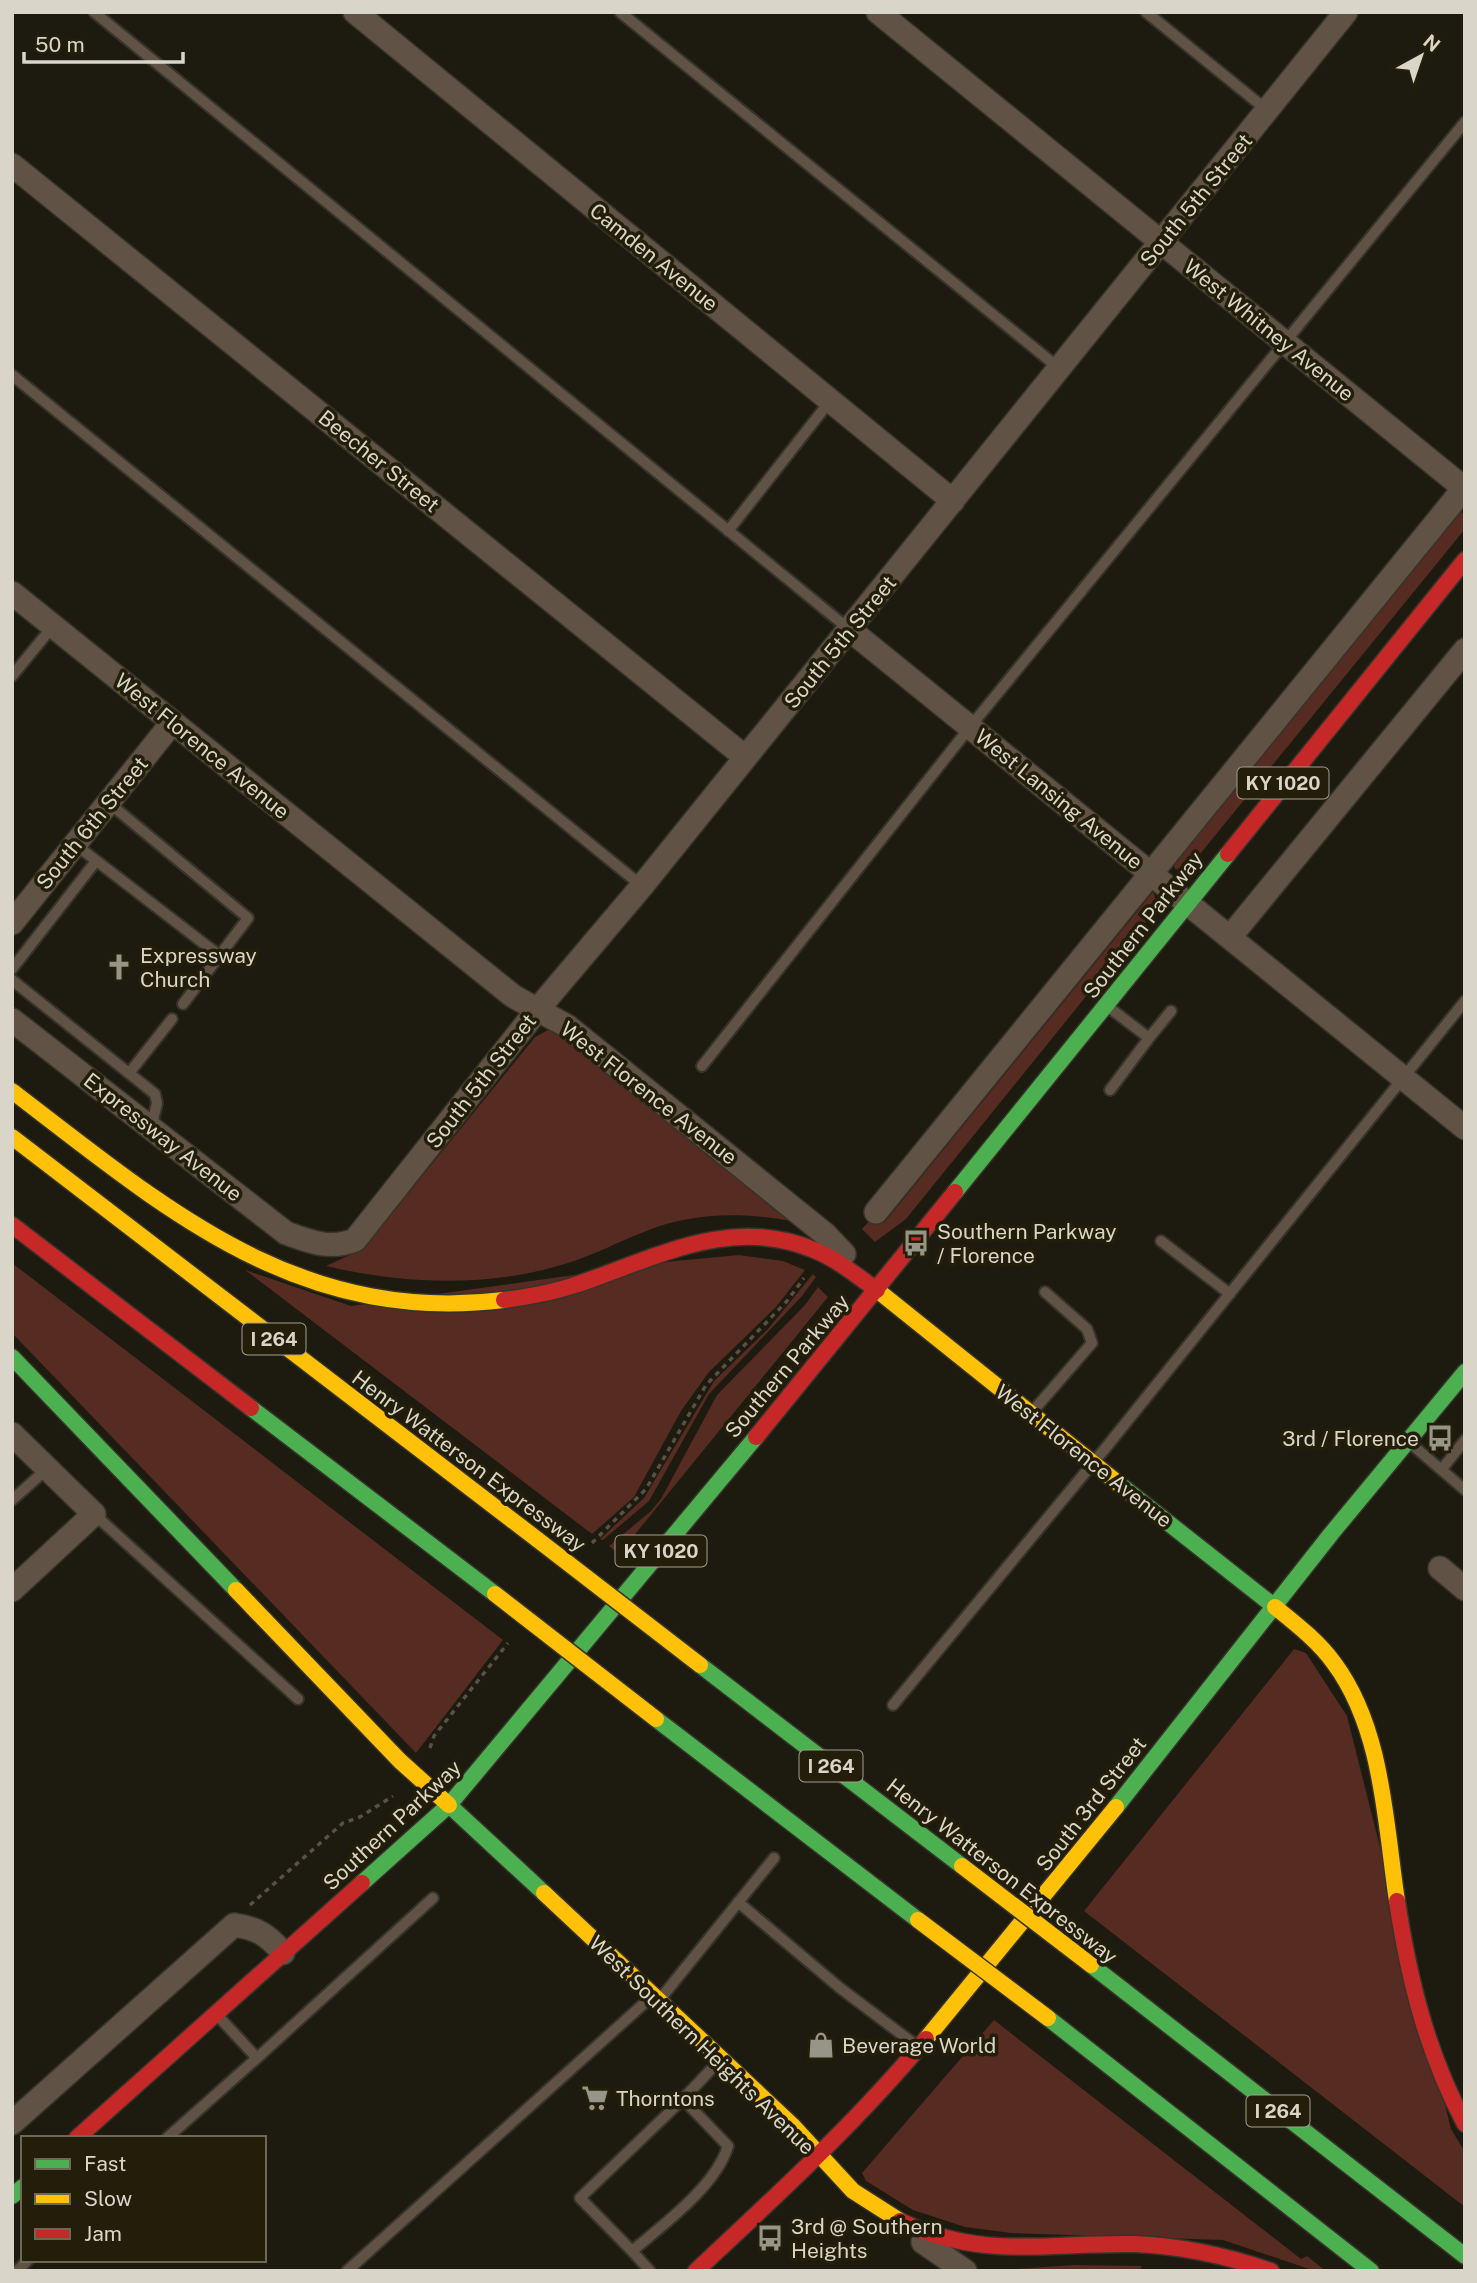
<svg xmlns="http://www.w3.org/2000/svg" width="1477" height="2283" font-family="'Public Sans',sans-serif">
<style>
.green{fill:#562b21}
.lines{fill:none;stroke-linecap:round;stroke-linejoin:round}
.lane-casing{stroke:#36332b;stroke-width:14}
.street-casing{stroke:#36332b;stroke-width:26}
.fast-casing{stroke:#36332b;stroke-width:19}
.slow-casing{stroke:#36332b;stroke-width:19}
.jam-casing{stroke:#36332b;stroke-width:19}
.path{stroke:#595046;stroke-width:3.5;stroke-dasharray:5 5;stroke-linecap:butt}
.lane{stroke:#605345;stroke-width:10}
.street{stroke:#605345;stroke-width:23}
.fast{stroke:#4caf50;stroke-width:16}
.slow{stroke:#ffc107;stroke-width:16}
.jam{stroke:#c62828;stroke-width:16}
.slow-bridge-casing{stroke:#36332b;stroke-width:19;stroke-linecap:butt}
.slow-bridge{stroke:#ffc107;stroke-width:16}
.labels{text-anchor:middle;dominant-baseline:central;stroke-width:7;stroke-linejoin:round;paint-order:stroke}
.shield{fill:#231e0a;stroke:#a29f90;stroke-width:2}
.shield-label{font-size:19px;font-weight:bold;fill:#d9d6c9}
.street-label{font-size:21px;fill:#d9d6c9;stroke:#231e0a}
.poi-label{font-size:21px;fill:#d9d6c9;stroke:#231e0a;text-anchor:start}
</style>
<rect width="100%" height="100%" fill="#1d1a10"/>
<path class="green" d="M1459,510L1465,515V529L1191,865L1183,870L1175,869L1174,864Z
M1153,892L1158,905L1151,916L906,1219L875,1242L862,1229L874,1216L884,1223Z
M548,1030L556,1033L589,1058L791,1221C742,1212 691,1212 644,1232C620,1241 598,1253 574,1261C494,1288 407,1285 326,1266L363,1249L535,1037Z
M739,1255L783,1261L805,1270L776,1307L709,1372L681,1411L634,1497L592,1534L245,1270L351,1306L675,1261Z
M12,1263L503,1640L416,1753L12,1333Z
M813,1274L816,1277L802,1296L709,1394L649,1501L603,1540L600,1539L644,1498L714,1381L768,1329Z
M818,1287L828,1297L619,1554L609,1546L651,1511L661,1499L717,1395L805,1305Z
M1294,1649L1306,1653L1347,1716L1451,2129L1465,2152V2207L1084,1911Z
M994,2020L1301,2259L1307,2256L1326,2271H1315L1223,2240L1011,2233L965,2227L913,2210L866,2181L862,2173Z
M1074,2265L1142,2266L1139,2271L1002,2270Z"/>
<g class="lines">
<g class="lane-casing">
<path id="lane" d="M94,12L850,630
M620,12L1060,369
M1146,12L1268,111
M12,375L642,886
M728,531L830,401
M12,676L53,626
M109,803L248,918L183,1004
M76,845L220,956
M12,969L96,861
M12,980L155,1094L157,1103L151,1128
M1149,1038L1171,1011
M702,1066L970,727L1465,122
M130,1072L172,1019
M1110,1090L1149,1038L1111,1009
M1161,1241L1230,1294
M1033,1411L1092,1343L1087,1329L1045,1292
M1410,1443L1465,1490
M1442,1469L1465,1440
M12,1500L48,1468
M94,1514L298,1699
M893,1705L1108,1445L1465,1001
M738,1902L840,1988L917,2046
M661,1998L774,1858
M218,2016L257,2058L433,1898
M167,2138L257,2058
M632,2251L580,2198L683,2099
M17,2271L28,2260
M347,2271L649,1999
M650,2271L632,2251C663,2225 716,2186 728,2146L683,2099L719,2061"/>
</g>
<g class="street-casing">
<path id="street" d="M355,12L953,501
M878,12L1465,489
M12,165L745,757
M12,593L513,996L567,1026L825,1234L844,1254
M850,630L1465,1128
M12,923L172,723
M1230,937L1465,650
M12,1020L286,1233C311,1242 330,1250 355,1240L538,1009L642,886L1346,12
M876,1212L1465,487
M12,1434L94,1514L12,1590
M1440,1568L1465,1589
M12,2123L234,1925C257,1928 268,1935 283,1953
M923,2242L965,2271"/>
</g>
<g class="fast-casing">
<path id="fast" d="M955,1192L1228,854
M12,1357L236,1590
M251,1408L495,1594
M1119,1484L1275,1607
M700,1665L962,1866
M656,1719L918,1920
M1116,1807L1331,1534L1465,1372
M362,1883L449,1805
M544,1893L449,1805L756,1437
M1091,1965L1465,2256
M1048,2018L1371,2271
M12,2196L23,2187"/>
</g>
<g class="slow-casing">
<path id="slow" d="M12,1091C165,1208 297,1325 504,1300
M12,1137L538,1540
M877,1290L1119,1484
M236,1590L400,1761L449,1805
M1275,1607C1296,1624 1318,1641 1334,1663C1383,1729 1385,1822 1397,1901
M544,1893L792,2125L853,2191L900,2221
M926,2039L1116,1807"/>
</g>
<g class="jam-casing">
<path id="jam" d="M1228,854L1465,560
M12,1225L251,1408
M504,1300C527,1297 550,1293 572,1286C652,1260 729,1214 814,1250C837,1259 857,1276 877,1290
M756,1437L955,1192
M1397,1901C1409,1980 1427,2053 1465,2124
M77,2138L362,1883
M900,2221C985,2261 1047,2242 1135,2244C1182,2246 1227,2256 1271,2271
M696,2271C776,2196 856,2123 926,2039"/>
</g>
<path class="path" d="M592,1543L646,1489L706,1385L787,1301L804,1278
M430,1748L434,1736L508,1643
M250,1905L343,1823L360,1817L393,1796"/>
<use href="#lane" class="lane"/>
<use href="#street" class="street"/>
<use href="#fast" class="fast"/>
<use href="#slow" class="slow"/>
<use href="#jam" class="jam"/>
<g class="slow-bridge-casing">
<path id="slow-bridge" d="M538,1540L700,1665
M495,1594L656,1719
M962,1866L1091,1965
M918,1920L1048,2018"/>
</g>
<use href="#slow-bridge" class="slow-bridge"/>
</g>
<defs>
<g id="church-bare" transform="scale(2.1)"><path d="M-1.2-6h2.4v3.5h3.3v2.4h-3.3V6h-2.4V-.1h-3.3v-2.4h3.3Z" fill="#979488" stroke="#231e0a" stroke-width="2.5" paint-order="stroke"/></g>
<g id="bus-bare" transform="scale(2.1)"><path d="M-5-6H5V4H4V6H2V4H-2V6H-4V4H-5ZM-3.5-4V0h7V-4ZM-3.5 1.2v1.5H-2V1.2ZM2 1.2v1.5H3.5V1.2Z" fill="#979488" stroke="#231e0a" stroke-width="2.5" paint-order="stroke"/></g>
<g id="shop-bare" transform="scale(2.1)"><path d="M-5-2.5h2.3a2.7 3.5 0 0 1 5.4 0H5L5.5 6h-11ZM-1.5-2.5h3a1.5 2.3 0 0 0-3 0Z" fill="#979488" stroke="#231e0a" stroke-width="2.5" paint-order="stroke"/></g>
<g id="supermarket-bare" transform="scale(2.1)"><path d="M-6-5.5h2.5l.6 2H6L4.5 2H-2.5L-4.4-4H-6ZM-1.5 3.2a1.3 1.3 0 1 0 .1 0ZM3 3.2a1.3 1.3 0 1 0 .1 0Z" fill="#979488" stroke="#231e0a" stroke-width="2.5" paint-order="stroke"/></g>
</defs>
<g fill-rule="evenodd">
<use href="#church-bare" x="119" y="967"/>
<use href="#bus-bare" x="916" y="1243"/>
<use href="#bus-bare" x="1440" y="1438"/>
<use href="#shop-bare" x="821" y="2045"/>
<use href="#supermarket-bare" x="595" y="2098"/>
<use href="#bus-bare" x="770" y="2238"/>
</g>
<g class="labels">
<g class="shield">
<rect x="1237.5" y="767.5" width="91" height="31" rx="5"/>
<rect x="242.5" y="1323.5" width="63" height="31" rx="5"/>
<rect x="615.5" y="1535.5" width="91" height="31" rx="5"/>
<rect x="799.5" y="1750.5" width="63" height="31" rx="5"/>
<rect x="1246.5" y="2095.5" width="63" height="31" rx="5"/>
</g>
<g class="shield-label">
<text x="1283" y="783">KY 1020</text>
<text x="274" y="1339">I 264</text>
<text x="661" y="1551">KY 1020</text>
<text x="831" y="1766">I 264</text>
<text x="1278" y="2111">I 264</text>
</g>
<g class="street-label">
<text transform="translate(1196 200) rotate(-51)">South 5th Street</text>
<text transform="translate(654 257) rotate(39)">Camden Avenue</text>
<text transform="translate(1269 330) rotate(39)">West Whitney Avenue</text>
<text transform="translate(379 461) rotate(39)">Beecher Street</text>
<text transform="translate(840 642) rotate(-51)">South 5th Street</text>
<text transform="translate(202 746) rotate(39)">West Florence Avenue</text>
<text transform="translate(1059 799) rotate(39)">West Lansing Avenue</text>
<text transform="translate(92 823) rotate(-51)">South 6th Street</text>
<text transform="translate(1143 925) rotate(-52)">Southern Parkway</text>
<text transform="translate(481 1081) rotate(-52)">South 5th Street</text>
<text transform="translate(649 1093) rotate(38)">West Florence Avenue</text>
<text transform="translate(163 1137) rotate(38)">Expressway Avenue</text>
<text transform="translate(787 1366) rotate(-50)">Southern Parkway</text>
<text transform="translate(1084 1456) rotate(38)">West Florence Avenue</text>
<text transform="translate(469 1461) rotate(37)">Henry Watterson Expressway</text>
<text transform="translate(1091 1804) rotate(-52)">South 3rd Street</text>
<text transform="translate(392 1825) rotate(-43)">Southern Parkway</text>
<text transform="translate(1002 1871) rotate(38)">Henry Watterson Expressway</text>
<text transform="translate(702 2045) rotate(44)">West Southern Heights Avenue</text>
</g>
<g class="poi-label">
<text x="140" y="955">Expressway<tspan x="140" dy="24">Church</tspan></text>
<text x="937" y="1231">Southern Parkway<tspan x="937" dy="24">/ Florence</tspan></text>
<text x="1419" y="1438" text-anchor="end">3rd / Florence</text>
<text x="842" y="2045">Beverage World</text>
<text x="616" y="2098">Thorntons</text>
<text x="791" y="2226">3rd @ Southern<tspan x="791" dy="24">Heights</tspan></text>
</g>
</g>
<rect width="1477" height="2283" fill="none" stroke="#d9d6c9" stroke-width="28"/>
<rect x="21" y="2136" width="245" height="126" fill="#231e0a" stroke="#6c6856" stroke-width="2"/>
<rect x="35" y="2159" width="35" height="10" fill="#4caf50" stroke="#6c6856" stroke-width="2"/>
<text x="84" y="2171" font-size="21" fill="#d9d6c9">Fast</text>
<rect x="35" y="2194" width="35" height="10" fill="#ffc107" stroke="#6c6856" stroke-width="2"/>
<text x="84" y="2206" font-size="21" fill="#d9d6c9">Slow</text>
<rect x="35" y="2229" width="35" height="10" fill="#c62828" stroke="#6c6856" stroke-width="2"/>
<text x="84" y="2241" font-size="21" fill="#d9d6c9">Jam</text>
<g transform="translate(1421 56) rotate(40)" stroke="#231e0a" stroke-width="5" paint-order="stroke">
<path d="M0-5L12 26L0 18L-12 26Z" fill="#d9d6c9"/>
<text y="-10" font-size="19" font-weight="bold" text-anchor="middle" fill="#d9d6c9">N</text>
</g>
<path d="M24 52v10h159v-10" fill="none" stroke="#d9d6c9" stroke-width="3.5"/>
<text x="35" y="52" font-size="21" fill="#d9d6c9" stroke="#231e0a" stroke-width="5" paint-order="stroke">50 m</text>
</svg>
